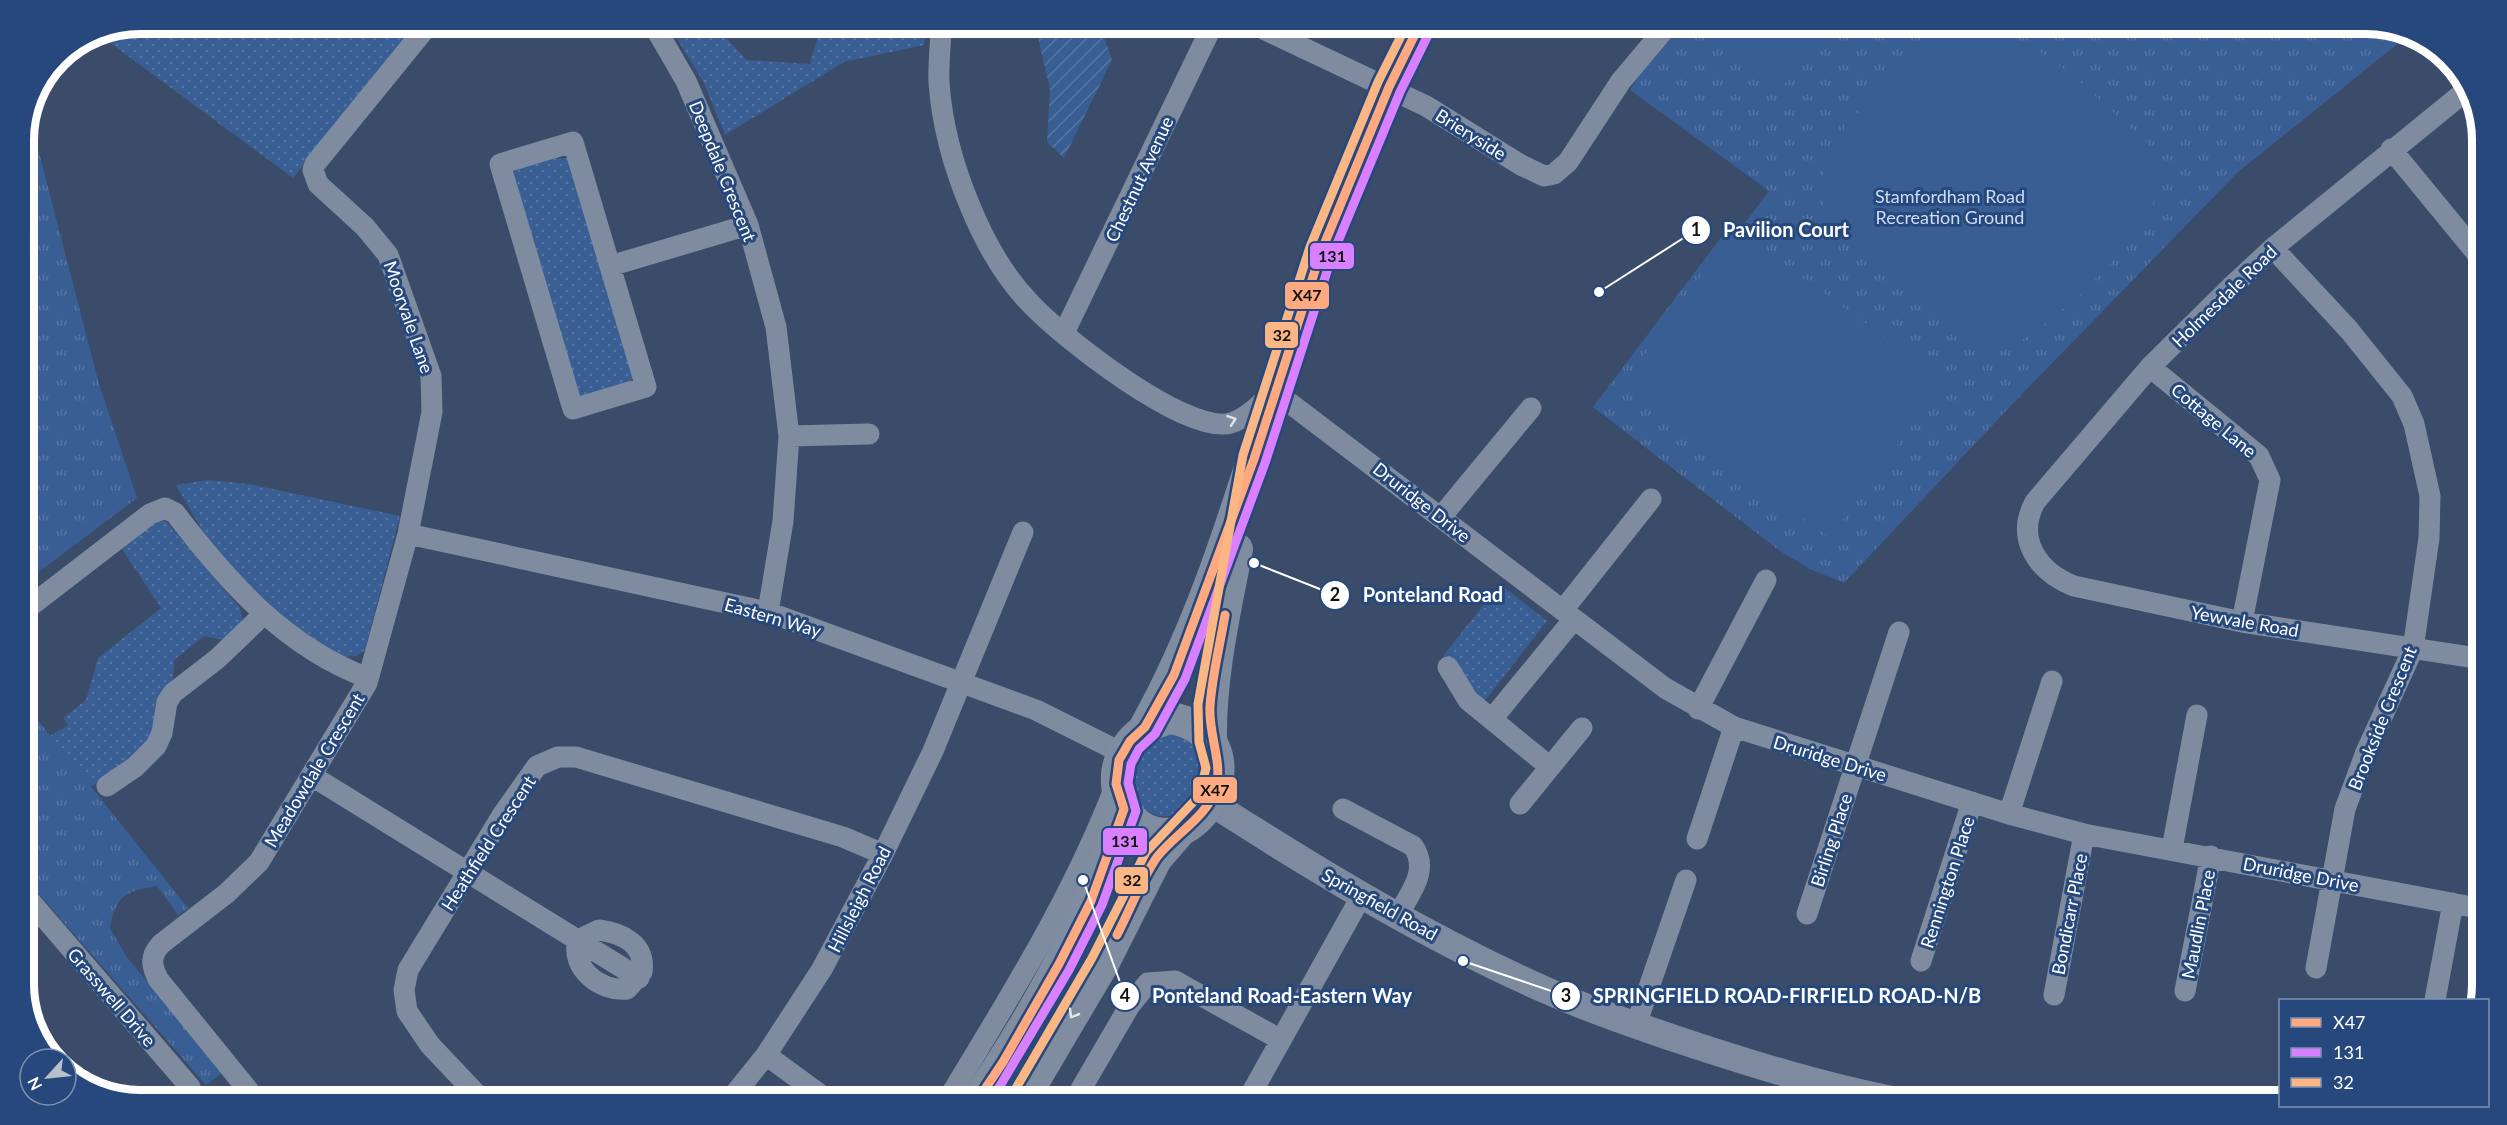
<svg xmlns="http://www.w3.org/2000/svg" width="2507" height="1125" font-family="Lato,sans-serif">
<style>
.grass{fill:url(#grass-dots)}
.park{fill:url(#park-tufts)}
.garden{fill:url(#garden-furrows)}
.pitch{fill:#395e93}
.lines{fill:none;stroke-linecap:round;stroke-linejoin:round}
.minor{stroke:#7f8ca0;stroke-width:21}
.major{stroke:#7e8a9f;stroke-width:27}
.highway{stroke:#808da0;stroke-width:32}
.bus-1-casing{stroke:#26487d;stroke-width:14}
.bus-2-casing{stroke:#26487d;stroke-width:14}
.bus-3-casing{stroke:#26487d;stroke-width:14}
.bus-1{stroke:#ffa980;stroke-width:9}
.bus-2{stroke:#d880ff;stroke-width:9}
.bus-3{stroke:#fab685;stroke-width:9}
.oneway{stroke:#dfe2e7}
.oneway2{stroke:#e6e8ec}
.labels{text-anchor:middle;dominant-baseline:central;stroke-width:6;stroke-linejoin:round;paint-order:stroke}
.street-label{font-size:18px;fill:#fff;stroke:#26487d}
.park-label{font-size:18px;fill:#cdddf4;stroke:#26487d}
.rim{fill:none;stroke:#fff;stroke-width:8}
.leader{fill:none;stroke:#fff;stroke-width:2}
.callout-dot{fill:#fff;stroke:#26487d;stroke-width:2}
.mark-label{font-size:18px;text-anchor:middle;font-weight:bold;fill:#111}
.callout-label{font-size:20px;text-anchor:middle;font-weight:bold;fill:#fff;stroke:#26487d;stroke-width:6;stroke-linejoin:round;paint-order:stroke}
.line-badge{stroke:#26487d;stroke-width:2}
.pale-badge-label{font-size:16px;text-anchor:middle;font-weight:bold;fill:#111}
</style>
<defs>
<pattern id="grass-dots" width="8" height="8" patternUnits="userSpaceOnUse" patternTransform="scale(1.5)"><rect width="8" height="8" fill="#395e93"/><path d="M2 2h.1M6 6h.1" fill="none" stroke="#5776a3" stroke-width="1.8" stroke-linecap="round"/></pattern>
<pattern id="park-tufts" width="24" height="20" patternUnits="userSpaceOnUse" patternTransform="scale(1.5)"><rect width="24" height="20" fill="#395e93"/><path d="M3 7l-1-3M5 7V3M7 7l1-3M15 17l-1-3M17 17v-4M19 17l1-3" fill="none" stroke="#5776a3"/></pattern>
<pattern id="garden-furrows" width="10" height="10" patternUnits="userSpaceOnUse" patternTransform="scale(1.5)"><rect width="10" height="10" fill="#395e93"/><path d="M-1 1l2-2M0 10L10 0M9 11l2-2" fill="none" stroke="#5776a3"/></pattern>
</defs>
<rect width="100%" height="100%" fill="#3a4c69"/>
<path class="grass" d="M140,24H419L293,178L101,36L94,34Z
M668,24H724L726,38L747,60L810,64L817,40L822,33L842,32L844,24H927L924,45L844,62L725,135L704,83Z
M569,158L635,378L608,397L574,396L508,176L534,159Z
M207,480L249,484L400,516L365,650L356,656L343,657L301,632L217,556L176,485Z
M164,519L240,608L243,623L224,640L204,636L174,660C174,690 163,730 142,752C129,766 107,776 91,787L50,736L68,725L63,718L86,700L98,658L161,608L122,549L154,520Z
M1500,584L1547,621L1484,702C1468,689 1460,669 1443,656Z
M1159,733H1185L1201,749L1205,784L1183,813C1177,814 1170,817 1164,816C1134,815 1124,779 1136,756C1141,747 1152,740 1159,733Z"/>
<path class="park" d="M1684,24H2367L2411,33L2238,172L2020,396L1844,583L1810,569L1780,551L1593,407L1732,223H1745L1769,191L1630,90L1640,74Z
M29,114L99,384L137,498L24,583V133Z
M24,703L188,908L178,915L157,886C126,891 116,895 110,928L126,956L222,1073L206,1085L24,877Z"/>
<path class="garden" d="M1035,24H1086L1103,34L1112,60L1064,158L1047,142L1050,90Z"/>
<path class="pitch" d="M1721,24H1836L1778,91L1713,33Z
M1957,32L2028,43L2072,75L2149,145L2158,185L2147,226L2083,292L2032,335L2001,348L1970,336L1887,277L1839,235L1823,204V167L1837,138L1907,53Z
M1735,229L1944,380L1830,538L1621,387Z
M24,742L45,767L24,785Z"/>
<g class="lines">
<path class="minor" d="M653,24L686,81L748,225L776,327L789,436L783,521L768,612
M941,24C941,43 938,64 939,83C942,124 954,168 970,206C984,240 1003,275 1029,302C1059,335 1187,436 1231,423C1247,418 1262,403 1274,391L1665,688L1734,727L2009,814L2084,834L2483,909
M1253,24L1426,106L1521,165L1544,176L1554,174L1568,162L1621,81L1669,24
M2468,89L2273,248L2231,287L2150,367L2035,502C2015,539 2038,572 2074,586L2242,622L2483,659
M573,142L646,387L573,409L500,164Z
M2391,149L2483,261
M2273,248L2349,330L2402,396L2414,424L2430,496L2429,538L2413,649L2366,752L2345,809L2316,968
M610,266L748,225
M1064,333L1213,24
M2150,367L2259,456L2270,480L2242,622
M789,436L869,434
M1441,517L1531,408
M408,534L768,612L1036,710L1122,753
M1563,610L1651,499
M24,611L150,514L165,508L175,513C227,581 285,647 368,678
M1448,667L1468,700L1550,767
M1698,709L1766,580
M1492,719L1574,619
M312,776L639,978
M107,786L135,767L156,746L162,733L167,702L173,693L217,659L264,614
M1520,804L1582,728
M1343,809L1413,846C1430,870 1410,893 1398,915
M2009,814L2052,681
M1697,839L1734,727
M2172,849L2197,715
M24,894L190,1087L193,1098L189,1101
M2478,908L2483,883
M1807,914L1899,632
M599,930C622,933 646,944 642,972L627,989C600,992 570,968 578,940Z
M1921,961L1972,802
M2185,991L2211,856
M2054,995L2084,834
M2435,1000L2453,903
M1636,1025L1686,880
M766,1055L829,1101
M257,1101L158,979C151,965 150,956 161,944L227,893L259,862L367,683L408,534L432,412L431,376L388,255L365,227L318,184L313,170L315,164L429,24
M483,1101L430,1045L407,1011L404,990L408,970L503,814L537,766L558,757H576L843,837L883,854
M729,1101L766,1055L822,969L883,854L933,751L1023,532
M947,1101C1009,998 1073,897 1116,784
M1074,1101L1130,1005L1148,983L1175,981L1281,1040
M1247,1101L1362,895"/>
<path class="major" d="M1210,802C1319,872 1431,940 1550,992C1590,1010 1632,1024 1673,1038C1748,1063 1822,1086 1899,1101"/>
<path class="highway" d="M1171,718C1260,734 1207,856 1147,830C1136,825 1126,814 1122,804C1105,764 1132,727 1171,718Z
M1145,727C1204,622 1238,504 1275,390C1314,264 1361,142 1420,24
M1211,740C1210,675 1225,612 1237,549
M977,1101C1037,1010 1092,914 1124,809
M1022,1101L1103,964L1156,859L1181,830"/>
<g class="bus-1-casing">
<path id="bus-1" d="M1117,935C1130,910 1141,880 1157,857C1175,834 1208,816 1216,788C1223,763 1208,733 1210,706C1212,676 1220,645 1225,615
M977,1101L1003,1062L1059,964L1091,901L1124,809L1116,784L1119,760L1130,741L1145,727L1174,675L1254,459L1321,252L1389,87L1420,24"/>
</g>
<g class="bus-2-casing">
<path id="bus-2" d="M991,1101L1069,970L1102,905L1136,811L1128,783L1131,764L1139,749L1155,734L1185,679L1265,463L1332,256L1400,92L1431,29"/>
</g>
<g class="bus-3-casing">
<path id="bus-3" d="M1012,1095L1092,958L1146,852L1199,796L1206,768L1199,742L1198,704L1243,455L1310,247L1378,82L1407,24"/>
</g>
<use href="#bus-1" class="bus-1"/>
<use href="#bus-2" class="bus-2"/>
<use href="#bus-3" class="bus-3"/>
</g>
<defs><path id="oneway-chevron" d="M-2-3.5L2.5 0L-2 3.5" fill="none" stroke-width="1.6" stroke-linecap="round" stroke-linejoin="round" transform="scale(1.5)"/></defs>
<use class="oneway" href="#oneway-chevron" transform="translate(1232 420) rotate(-19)"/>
<use class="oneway2" href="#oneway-chevron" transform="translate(1073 1014) rotate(120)"/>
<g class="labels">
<g class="street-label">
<text transform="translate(1471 134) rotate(32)">Brieryside</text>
<text transform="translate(723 171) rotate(68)">Deepdale Crescent</text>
<text transform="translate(1139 179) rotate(-65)">Chestnut Avenue</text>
<text transform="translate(2224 296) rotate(-44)">Holmesdale Road</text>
<text transform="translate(409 317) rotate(71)">Moorvale Lane</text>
<text transform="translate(2214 420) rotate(40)">Cottage Lane</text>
<text transform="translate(1422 502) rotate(38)">Druridge Drive</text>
<text transform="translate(773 617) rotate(16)">Eastern Way</text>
<text transform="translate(2245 621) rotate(10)">Yewvale Road</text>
<text transform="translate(2382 718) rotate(-68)">Brookside Crescent</text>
<text transform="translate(1830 758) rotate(17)">Druridge Drive</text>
<text transform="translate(314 770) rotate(-59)">Meadowdale Crescent</text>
<text transform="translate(1831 840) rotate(-72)">Birling Place</text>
<text transform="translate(488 843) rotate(-57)">Heathfield Crescent</text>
<text transform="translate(2301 874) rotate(11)">Druridge Drive</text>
<text transform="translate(1947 882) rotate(-72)">Rennington Place</text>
<text transform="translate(859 899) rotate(-63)">Hillsleigh Road</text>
<text transform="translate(1380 904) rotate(29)">Springfield Road</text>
<text transform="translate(2069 914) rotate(-79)">Bondicarr Place</text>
<text transform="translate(2198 924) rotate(-79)">Maudlin Place</text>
<text transform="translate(112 997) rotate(49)">Grasswell Drive</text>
</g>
<g class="park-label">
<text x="1950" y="196">Stamfordham Road<tspan x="1950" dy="21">Recreation Ground</tspan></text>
</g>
</g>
<path d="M0 0H2507V1125H0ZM140 34H2366A106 106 0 0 1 2472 140V984A106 106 0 0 1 2366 1090H140A106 106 0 0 1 34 984V140A106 106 0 0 1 140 34Z" fill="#26487d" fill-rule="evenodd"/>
<path class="rim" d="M140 34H2366A106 106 0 0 1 2472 140V984A106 106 0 0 1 2366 1090H140A106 106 0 0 1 34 984V140A106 106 0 0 1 140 34Z"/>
<path class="leader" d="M1599 292L1696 230M1254 563L1335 595M1463 961L1566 996M1083 880L1125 996"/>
<g class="callout-dot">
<circle cx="1599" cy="292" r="6"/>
<circle cx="1254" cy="563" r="6"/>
<circle cx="1463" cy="961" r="6"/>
<circle cx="1083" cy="880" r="6"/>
<circle cx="1696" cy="230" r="15"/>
<circle cx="1335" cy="595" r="15"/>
<circle cx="1566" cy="996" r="15"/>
<circle cx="1125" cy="996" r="15"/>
</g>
<g class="mark-label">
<text x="1696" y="236">1</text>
<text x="1335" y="601">2</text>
<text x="1566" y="1002">3</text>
<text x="1125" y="1002">4</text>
</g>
<g class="callout-label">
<text x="1786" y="237">Pavilion Court</text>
<text x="1433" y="602">Ponteland Road</text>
<text x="1787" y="1003">SPRINGFIELD ROAD-FIRFIELD ROAD-N/B</text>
<text x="1282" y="1003">Ponteland Road-Eastern Way</text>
</g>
<g class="line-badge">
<rect x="1309" y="242" width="46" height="28" rx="6" fill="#d880ff"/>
<rect x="1284" y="281" width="46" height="29" rx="6" fill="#ffa980"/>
<rect x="1264" y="321" width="35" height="28" rx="6" fill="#fab685"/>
<rect x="1192" y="776" width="46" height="28" rx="6" fill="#ffa980"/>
<rect x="1102" y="827" width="46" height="29" rx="6" fill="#d880ff"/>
<rect x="1114" y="866" width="35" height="29" rx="6" fill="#fab685"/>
</g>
<g class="pale-badge-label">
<text x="1332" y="262">131</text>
<text x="1307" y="301">X47</text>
<text x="1282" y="341">32</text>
<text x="1215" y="796">X47</text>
<text x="1125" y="847">131</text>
<text x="1132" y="886">32</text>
</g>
<rect x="2279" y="999" width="210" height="108" fill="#26487d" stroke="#7d91b1" stroke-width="1.5"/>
<rect x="2291" y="1018" width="30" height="9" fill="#ffa980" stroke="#7d91b1" stroke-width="1.5"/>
<text x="2333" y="1029" font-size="18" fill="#ffffff">X47</text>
<rect x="2291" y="1048" width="30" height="9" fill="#d880ff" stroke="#7d91b1" stroke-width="1.5"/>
<text x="2333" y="1059" font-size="18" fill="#ffffff">131</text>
<rect x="2291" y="1078" width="30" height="9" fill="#fab685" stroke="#7d91b1" stroke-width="1.5"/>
<text x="2333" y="1089" font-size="18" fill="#ffffff">32</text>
<g transform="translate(48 1077) rotate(243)"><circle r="28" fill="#26487d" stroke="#7d91b1" stroke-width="1.5"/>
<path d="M0-4.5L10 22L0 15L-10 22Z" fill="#bac0ca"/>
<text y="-9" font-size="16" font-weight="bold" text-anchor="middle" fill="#ffffff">N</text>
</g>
</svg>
